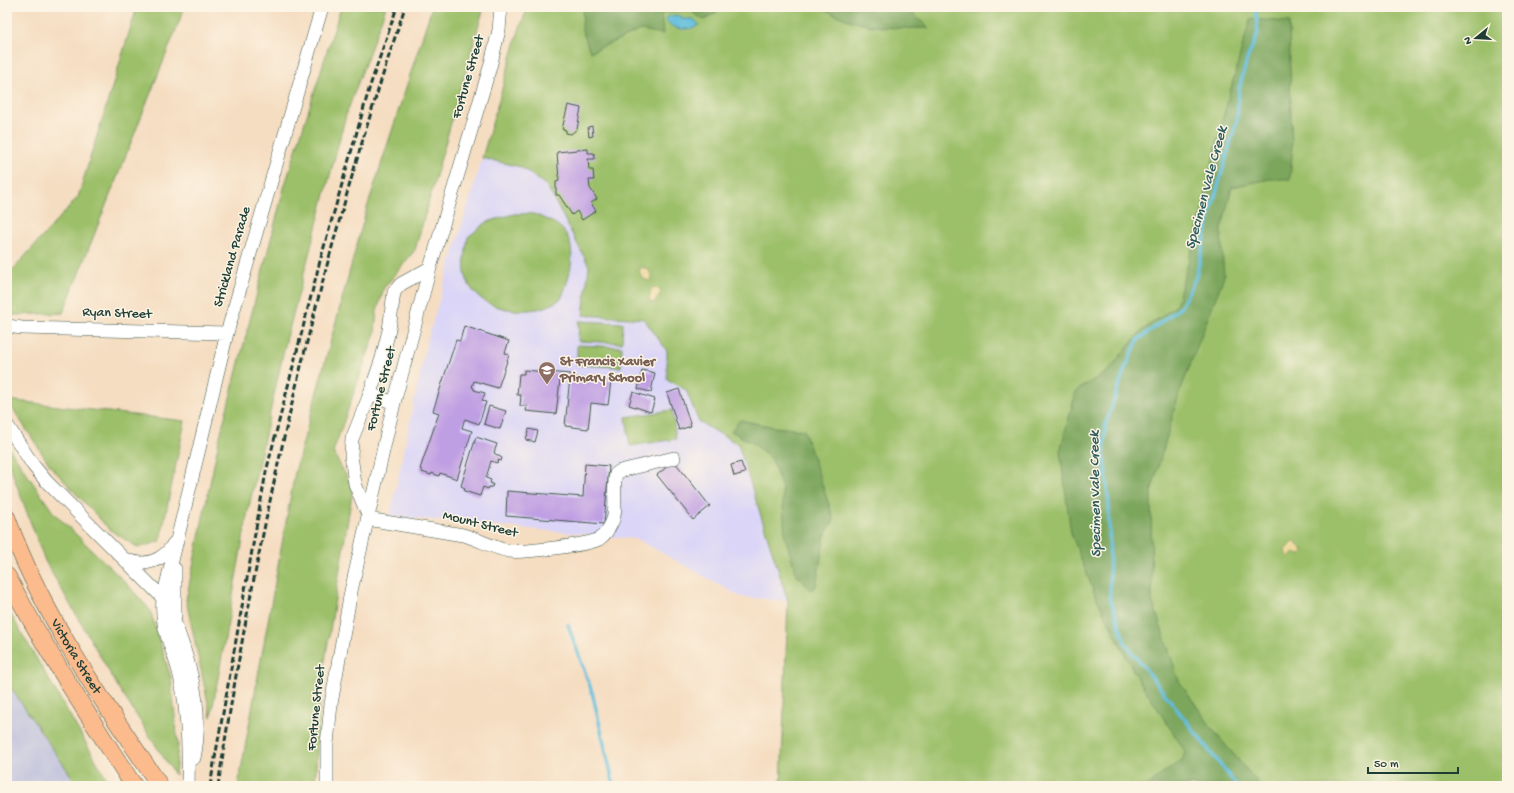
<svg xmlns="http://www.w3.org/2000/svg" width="1514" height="793" font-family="'Gochi Hand',sans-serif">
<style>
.built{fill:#dbd6f7}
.industrial{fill:#c1c2dd}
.green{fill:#9cbf69;stroke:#5e7e4e}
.forest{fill:#7da65d;stroke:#4e7248}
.sand{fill:#eeda9e;stroke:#868c69}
.water{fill:#5ebddc;stroke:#3e7d88}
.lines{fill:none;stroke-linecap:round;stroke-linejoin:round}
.stream{stroke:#5ebddc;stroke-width:3.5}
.building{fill:#bf9fe3}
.minor-casing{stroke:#3f5549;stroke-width:14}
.major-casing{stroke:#3f5549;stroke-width:18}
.minor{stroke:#fff;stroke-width:13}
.major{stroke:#fbbb8d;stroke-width:17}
.rail{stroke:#1f3d34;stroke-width:3;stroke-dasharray:6 3;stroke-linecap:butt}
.labels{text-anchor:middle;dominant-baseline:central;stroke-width:3;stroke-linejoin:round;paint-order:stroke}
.street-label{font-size:14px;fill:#1f3d34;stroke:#fcf5e5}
.education-label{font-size:14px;font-weight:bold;fill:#785e54;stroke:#fcf5e5;text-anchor:start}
.water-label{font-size:15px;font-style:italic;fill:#2f5d5e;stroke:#fcf5e5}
</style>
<rect width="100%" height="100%" fill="#fcf5e5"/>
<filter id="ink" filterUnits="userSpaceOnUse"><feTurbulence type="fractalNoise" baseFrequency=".025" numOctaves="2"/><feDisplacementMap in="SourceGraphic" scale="8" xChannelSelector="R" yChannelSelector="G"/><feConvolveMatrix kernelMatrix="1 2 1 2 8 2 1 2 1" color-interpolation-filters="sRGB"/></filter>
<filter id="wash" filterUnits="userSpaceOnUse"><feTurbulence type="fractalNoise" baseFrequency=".012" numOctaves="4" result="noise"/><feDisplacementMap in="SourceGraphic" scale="16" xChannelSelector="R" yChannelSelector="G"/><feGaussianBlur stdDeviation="0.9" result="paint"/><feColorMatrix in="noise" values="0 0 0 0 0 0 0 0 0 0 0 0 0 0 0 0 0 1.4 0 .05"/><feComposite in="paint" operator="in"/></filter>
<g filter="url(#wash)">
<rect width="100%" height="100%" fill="#f5ddc1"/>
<path class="built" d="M482,158L521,167L547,186L589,266L583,315L644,319L667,351V379L686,390L699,422L738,444L788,601L741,597L637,539L390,516L426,344Z"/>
<path class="industrial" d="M7,682L78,786H7Z"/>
<path class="green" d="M137,7H185L63,313L13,315L7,276L78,197Z
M341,7H386L346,115L286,341L248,511L211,717L186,600L219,440L273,231L284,188Z
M432,7H484L415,250L384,288L377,311L375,333L333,452L353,488L321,686L315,786H238L295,472L366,211Z
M528,7H1507V786H781L788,601L738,444L699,422L686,390L667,379V351L644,319L583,315L589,266L547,186L521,167L482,158L519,30Z
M514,214C521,214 527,213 533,214C538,215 543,218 548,220C583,234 572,272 561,299C555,302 548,307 542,308C516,314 478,309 467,280C462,267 466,251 468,237L487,222Z
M579,321L623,323L622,343L578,341Z
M577,345L622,347L621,367L577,365Z
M7,400L185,421L160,541L139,548L110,530L51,467Z
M672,410L676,439L630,446L626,417Z
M7,445L53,512L126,583L150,610L171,678L178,745L175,775L118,687L45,561L7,459Z
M7,608L111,786H78L7,682Z"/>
<path class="forest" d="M583,7H716V13L704,20L689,10L661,13L663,34L641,30L590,52L582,30Z
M821,7H905L929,28C890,29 855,28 821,7Z
M1250,19L1289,22L1292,155L1290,179H1270L1232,187L1221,231L1224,276L1179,394L1151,492L1152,600L1179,681L1216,734L1261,786H1146L1183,759L1185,751L1135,674L1095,595L1071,533L1060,451L1076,391L1108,371L1140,332L1176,306L1201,216L1219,132Z
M740,420L774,427L804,430L834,520L825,535L816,586L811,590L797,576L785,537L782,489L772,459L754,444L731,431Z"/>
<path class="sand" d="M642,267L649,270L652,279L649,281L642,278L639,271Z
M654,287L659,289L661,292L656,301L652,303L649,301L651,289Z
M1294,540L1302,549L1303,553L1300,555L1293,553L1289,557L1286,554L1285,550Z"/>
<path class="water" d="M675,15L681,16L682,19H694L699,25C689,31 673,31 666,20L667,17Z"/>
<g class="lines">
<path class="stream" d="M568,625L592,692L614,786
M1237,786L1125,643L1110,598L1109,505L1104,453L1105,426L1124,371L1138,340L1181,307L1196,277L1211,210L1237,120L1239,89L1247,59L1258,33L1256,13L1258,7"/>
</g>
<g id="blocks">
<path class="building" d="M568,105L581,108L577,129L571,134L566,133V130L562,129Z
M592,126L593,136L589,137L588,127Z
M588,149V153H594L595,159H588L589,170H593L594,180H589L590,188L597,199L591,203L596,211L582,220L577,211L572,215L559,195H556V182L559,181L557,152Z
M464,326L509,341L505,353L509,355L498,388L474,381L472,387L474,388V390L485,393L482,401L486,402L479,424L465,419L464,421L462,428L472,431L457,479L440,473L439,476L432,473L431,475L422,472V470L420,469L439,413L433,411L456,340L460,341Z
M524,370L570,374L569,381L560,380L556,414L526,411L527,406H520L521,395H517L519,374H524Z
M642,370L655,373L651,392L638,389Z
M570,377L611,381L608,405L591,403L588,429L565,426Z
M679,389L691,426L679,430L667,393Z
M633,392L655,399L651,412L629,405Z
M489,406L506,411L500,429L484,424Z
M529,429L538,431L535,442L526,440Z
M476,437L497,444L494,453L502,458L501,461L498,460L497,463L491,461L486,478L491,480L490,483L493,484L492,487H489L488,489L483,487L480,496L464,491L465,488L461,486Z
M674,461L710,506L693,520L657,475Z
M741,462L745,473L734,476L731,465Z
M585,464L609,466L604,524L506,516L507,491L583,497Z"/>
</g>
</g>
<g filter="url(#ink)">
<use href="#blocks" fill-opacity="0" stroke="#3f5549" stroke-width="1"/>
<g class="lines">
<g class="minor-casing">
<path id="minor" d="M7,326L22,328L227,333
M370,394L394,403
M7,425L33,465L46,481L163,598C173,613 177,630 183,646C195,684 202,719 194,758
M368,515L355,484L351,455L352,439L368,399L382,358L389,330L394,292L401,284L430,268
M367,519L463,535C479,539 493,548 509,551C522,553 588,545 599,539C605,535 609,529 612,522C618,510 612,488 616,474L620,471L674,458
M125,559C144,568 164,561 174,543
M175,569V616
M188,786C189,749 188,712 180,676C173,646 160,631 163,598L227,333L322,7
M327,786V744L331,704L351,591L394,403L430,268L490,67L499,30L501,7"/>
</g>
<g class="major-casing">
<g id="major">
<path id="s1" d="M7,518C42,616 103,701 160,786"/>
<path d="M7,576C45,649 89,717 134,786"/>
</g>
</g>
<use href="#minor" class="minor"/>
<use href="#major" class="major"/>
<path class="rail" d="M210,786L266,472L320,261L370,86L397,7
M218,786C258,521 320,261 405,7"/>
</g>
</g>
<defs>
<g id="school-pin" transform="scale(0.9)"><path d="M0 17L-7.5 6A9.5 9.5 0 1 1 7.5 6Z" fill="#8d6e63" stroke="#fcf5e5"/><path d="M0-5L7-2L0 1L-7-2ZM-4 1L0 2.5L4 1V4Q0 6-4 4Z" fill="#fff"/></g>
</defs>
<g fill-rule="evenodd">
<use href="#school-pin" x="547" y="370"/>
</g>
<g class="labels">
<g class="street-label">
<text transform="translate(469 77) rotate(-74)">Fortune Street</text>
<text transform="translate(233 257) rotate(-74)">Strickland Parade</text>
<text transform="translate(117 314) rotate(2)">Ryan Street</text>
<text transform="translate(382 389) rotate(-76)">Fortune Street</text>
<text transform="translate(480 525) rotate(14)">Mount Street</text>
<text stroke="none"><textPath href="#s1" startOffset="155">Victoria Street</textPath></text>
<text transform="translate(317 708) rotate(-84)">Fortune Street</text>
</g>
<g class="education-label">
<text x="560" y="362">St Francis Xavier<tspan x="560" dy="16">Primary School</tspan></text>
</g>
<g class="water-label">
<text transform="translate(1207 188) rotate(-75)">Specimen Vale Creek</text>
<text transform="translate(1096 494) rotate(-91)">Specimen Vale Creek</text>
</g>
</g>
<rect width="1514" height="793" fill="none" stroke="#fcf5e5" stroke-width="24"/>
<g transform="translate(1476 38) rotate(252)" stroke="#fcf5e5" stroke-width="3" paint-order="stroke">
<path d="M0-3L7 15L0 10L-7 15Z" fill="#1f3d34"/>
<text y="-6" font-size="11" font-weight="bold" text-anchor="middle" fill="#1f3d34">N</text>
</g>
<path d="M1368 767v6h90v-6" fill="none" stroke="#1f3d34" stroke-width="2"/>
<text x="1374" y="767" font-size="12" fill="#1f3d34" stroke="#fcf5e5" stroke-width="3" paint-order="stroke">50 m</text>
</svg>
